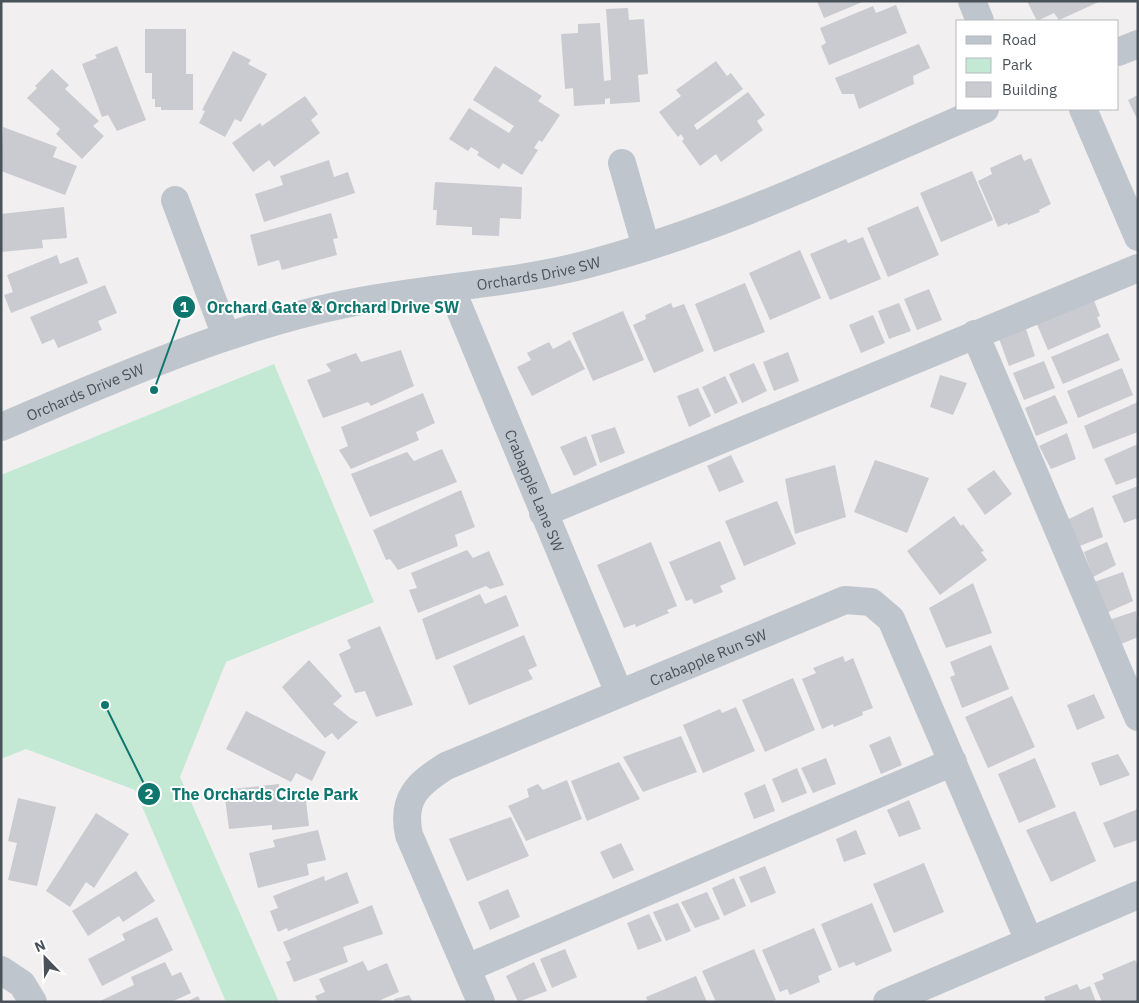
<svg xmlns="http://www.w3.org/2000/svg" width="1139" height="1003" font-family="'IBM Plex Sans',sans-serif">
<style>
.green{fill:#c3e9d4}
.building{fill:#c9cbd1}
.lines{fill:none;stroke-linecap:round;stroke-linejoin:round}
.minor{stroke:#bfc5cc;stroke-width:28}
.labels{text-anchor:middle;dominant-baseline:central;stroke-width:4;stroke-linejoin:round;paint-order:stroke}
.street-label{font-size:15px;fill:#495159;stroke:#fff}
.leader{fill:none;stroke:#0f766e;stroke-width:2}
.callout-dot{fill:#0f766e;stroke:#fff;stroke-width:2}
.mark-label{font-size:15px;text-anchor:middle;font-weight:bold;fill:#fff}
.callout-label{font-size:16px;text-anchor:middle;font-weight:bold;fill:#0f766e;stroke:#fff;stroke-width:4;stroke-linejoin:round;paint-order:stroke}
</style>
<rect width="100%" height="100%" fill="#f1efef"/>
<path class="green" d="M274,364L374,602L226,662L180,777L279,1002H226L135,790L26,749L1,759V475Z"/>
<path class="building" d="M817,1H865L824,18Z
M1027,1H1101L1059,20L1054,13L1037,21Z
M896,5L907,33L829,65L821,46L826,43L820,28L873,6L876,13Z
M628,8L629,20L644,19L648,74L638,75L640,102L610,104V98L605,99V104L574,106L573,88L565,89L561,34L578,33V24L600,23L604,81L611,80L606,9Z
M145,29H186V74H193V110H161V107H155V99H152V73H145Z
M919,44L930,68L913,76L914,84L859,109L854,94H842L835,78Z
M117,46L146,120L117,131L108,115L102,117L82,64L97,58L95,55Z
M233,51L251,60L248,64L267,74L241,122L235,119L225,137L199,123L205,111L202,110Z
M716,61L727,76L731,73L743,89L694,125L697,130L748,92L765,115L757,121L763,130L721,162L716,154L700,166L682,141L684,139L681,134L678,137L659,112L681,96L676,90Z
M495,66L542,96L538,101L560,115L542,142L539,140L534,148L538,150L522,175L503,163L499,169L477,155L479,152L471,147L468,151L449,139L469,108L509,133L514,126L473,100Z
M52,69L69,85L65,89L99,121L93,126L104,136L82,159L56,134L60,129L27,98L37,88L35,86Z
M1138,95V121L1128,100Z
M305,96L318,114L311,120L320,133L274,167L269,160L253,172L232,143L260,123L262,126Z
M3,127L57,147L53,157L77,166L65,195L1,171Z
M1021,154L1024,161L1031,158L1051,204L1039,210L1040,212L1008,225L1007,223L998,227L978,181L992,174L990,168Z
M329,160L334,177L348,172L355,193L264,222L255,194L283,185L280,176Z
M972,171L993,220L941,242L920,193Z
M435,182L522,187L521,219L500,218L499,236L472,235V227L436,225L437,210H433Z
M918,206L939,255L888,277L867,228Z
M64,207L67,238L42,240L43,248L1,252V214Z
M331,213L338,238L333,239L337,255L282,270L279,260L258,266L250,235Z
M863,237L881,279L830,300L810,254L846,239L848,243Z
M800,250L821,298L770,320L749,273Z
M57,255L60,264L78,257L88,283L11,313L4,295L13,292L7,275Z
M745,283L765,332L714,352L695,304Z
M105,285L117,313L98,321L102,330L58,348L54,339L42,344L30,317Z
M929,289L942,320L917,330L904,299Z
M1093,298L1100,316L1097,317L1101,327L1048,350L1036,322Z
M671,303L673,308L684,304L704,351L654,373L633,325L646,319L645,315Z
M899,303L911,331L889,339L878,311Z
M623,311L644,360L593,381L572,333Z
M873,315L885,343L861,353L849,325Z
M1025,326L1035,356L1009,366L998,336Z
M1108,333L1120,360L1063,384L1051,357Z
M570,340L585,369L532,396L517,367L531,360L527,353L549,342L553,349Z
M401,350L414,386L371,406L368,402L323,418L307,380L331,371L326,364L356,353L361,362Z
M788,352L799,381L774,391L763,362Z
M1044,361L1055,388L1024,400L1013,373Z
M754,363L767,391L742,403L729,374Z
M1122,368L1133,395L1078,418L1067,391Z
M940,375L967,383L953,415L930,407Z
M725,376L738,403L715,414L702,387Z
M698,388L711,416L689,427L677,396Z
M423,393L435,423L416,432L419,440L351,469L339,450L348,446L341,427Z
M1055,395L1068,423L1036,436L1025,408Z
M1138,402V432L1093,449L1084,426Z
M615,427L625,453L600,463L591,435Z
M1067,433L1076,459L1051,469L1039,446Z
M586,436L597,465L574,476L560,447Z
M1138,444V477L1116,485L1104,459Z
M442,449L457,482L370,517L351,474L407,452L414,461Z
M731,455L744,482L719,492L707,466Z
M875,460L929,478L907,533L854,512Z
M835,465L846,517L795,534L785,479Z
M994,470L1012,494L985,515L967,489Z
M1138,486V518L1124,523L1112,496Z
M461,490L475,527L455,535L458,546L398,570L390,559L386,560L373,530Z
M777,501L796,544L744,566L725,521Z
M1093,507L1103,537L1077,547L1065,521Z
M954,516L961,526L963,524L984,551L981,552L987,560L940,595L907,551Z
M720,541L736,579L720,586L723,592L694,604L692,599L686,601L669,562Z
M651,542L677,606L667,610L669,613L636,627L635,624L624,628L597,565Z
M1107,542L1116,565L1093,577L1084,552Z
M467,550L473,558L489,551L504,585L490,589L486,586L418,613L409,590L417,588L411,573Z
M1123,572L1133,601L1106,613L1094,582Z
M973,583L992,633L946,648L929,608Z
M480,594L485,604L506,595L519,626L436,660L422,619Z
M1136,611L1138,637L1121,644L1109,620Z
M380,626L413,705L376,717L365,691L355,693L339,654L351,648L347,640Z
M524,635L537,666L528,670L533,679L469,705L453,666Z
M991,645L1009,689L962,708L950,677L955,675L950,662Z
M843,656L845,662L853,658L873,708L862,712L863,715L834,727L833,724L822,729L802,679L816,673L813,668Z
M309,660L342,696L333,704L350,718L358,722L338,740L332,733L325,738L282,687Z
M793,678L815,730L765,752L742,700Z
M1094,694L1105,718L1077,730L1067,705Z
M1012,696L1035,747L988,768L965,717Z
M736,707L755,751L703,773L683,725L720,709L722,713Z
M246,711L326,752L312,781L296,773L291,782L226,749Z
M681,736L697,772L643,792L623,757Z
M890,736L902,765L881,774L869,745Z
M1118,754L1130,775L1100,786L1091,763Z
M826,758L836,784L813,793L801,768Z
M1035,758L1056,807L1019,823L998,774Z
M619,762L640,799L587,821L571,781Z
M797,768L807,793L782,803L772,779Z
M567,780L582,819L526,841L508,806L529,797L527,789L538,784L543,790Z
M279,784L280,795L305,792L309,826L272,830V825L229,829L224,790Z
M765,784L775,811L754,819L744,793Z
M18,798L56,807L37,886L8,880L17,843L8,841Z
M909,800L921,829L899,837L887,810Z
M1138,809V840L1114,848L1103,823Z
M1075,811L1096,861L1051,882L1026,830Z
M96,813L129,834L94,888L86,882L70,907L46,891Z
M511,817L529,856L467,881L449,839Z
M318,830L326,860L307,864L309,875L258,888L249,853L275,847L273,840Z
M856,830L866,854L844,862L836,839Z
M621,843L634,870L613,879L600,852Z
M924,863L944,912L894,933L873,884Z
M765,866L776,893L751,903L739,877Z
M136,871L155,901L123,922L119,916L88,936L72,911Z
M347,872L359,903L288,931L287,928L278,932L270,911L278,908L273,896L324,876L325,881Z
M734,878L746,906L724,916L712,888Z
M508,889L520,917L490,930L478,902Z
M707,892L720,919L695,928L681,902Z
M678,903L691,931L666,941L653,912Z
M872,903L892,951L856,966L854,962L839,968L821,924Z
M372,905L383,934L343,947L348,962L294,982L286,962L291,960L283,942Z
M649,914L662,941L638,950L627,923Z
M157,917L173,950L102,986L88,959L125,940L122,934Z
M814,928L832,970L818,976L820,982L790,995L787,989L780,992L762,950Z
M565,949L577,977L552,988L540,959Z
M754,949L776,1000L771,1002H716L702,971Z
M1135,960L1138,966V1002H1102L1094,983L1104,979L1102,974Z
M363,961L368,971L387,963L399,992L376,1002H318L315,996L325,992L319,979Z
M165,962L172,976L181,972L191,993L171,1002H98L134,985L131,977Z
M534,962L547,991L518,1002L506,976Z
M696,976L707,1002H648L646,997Z
M1077,984L1080,990L1090,986L1096,1002H1046L1044,997Z
M409,995L413,1002H394V999Z
M198,996L201,1002H186Z"/>
<g class="lines">
<g class="minor">
<path d="M972,1L980,21"/>
<path d="M1118,52L1138,44"/>
<path d="M1083,109L1138,237"/>
<path d="M622,163L646,247"/>
<path d="M175,200L226,336"/>
<path id="s1" d="M451,288L619,693"/>
<path d="M975,334L1138,717"/>
<path id="s2" d="M1,427C114,379 225,329 345,304C426,287 511,285 592,263C728,227 856,164 985,109"/>
<path d="M543,513L1138,268"/>
<path d="M467,968L953,762"/>
<path d="M1,970L22,984L33,1002"/>
<path id="s3" d="M481,1002L409,835C401,798 418,784 446,766L845,600L871,602L891,619L1029,941"/>
<path d="M887,1002L1138,895"/>
</g>
</g>
<g class="labels">
<g class="street-label">
<text stroke="none"><textPath href="#s2" startOffset="562">Orchards Drive SW</textPath></text>
<text stroke="none"><textPath href="#s2" startOffset="91">Orchards Drive SW</textPath></text>
<text stroke="none"><textPath href="#s1" startOffset="219">Crabapple Lane SW</textPath></text>
<text stroke="none"><textPath href="#s3" startOffset="551">Crabapple Run SW</textPath></text>
</g>
</g>
<path class="leader" d="M154 390L184 307M105 705L149 794"/>
<g class="callout-dot">
<circle cx="154" cy="390" r="5"/>
<circle cx="105" cy="705" r="5"/>
<circle cx="184" cy="307" r="12"/>
<circle cx="149" cy="794" r="12"/>
</g>
<g class="mark-label">
<text x="184" y="312">1</text>
<text x="149" y="799">2</text>
</g>
<g class="callout-label">
<text x="333" y="313">Orchard Gate &amp; Orchard Drive SW</text>
<text x="265" y="800">The Orchards Circle Park</text>
</g>
<rect width="1139" height="1003" fill="none" stroke="#495159" stroke-width="5"/>
<rect x="956" y="20" width="162" height="90" fill="#ffffff" stroke="#b6b9bd"/>
<rect x="966" y="36" width="25" height="8" fill="#bfc5cc" stroke="#b6b9bd"/>
<text x="1002" y="45" font-size="15" fill="#495159">Road</text>
<rect x="966" y="58" width="25" height="15" fill="#c3e9d4" stroke="#b6b9bd"/>
<text x="1002" y="70" font-size="15" fill="#495159">Park</text>
<rect x="966" y="82" width="25" height="15" fill="#c9cbd1" stroke="#b6b9bd"/>
<text x="1002" y="95" font-size="15" fill="#495159">Building</text>
<g transform="translate(45 958) rotate(337)" stroke="#ffffff" stroke-width="4" paint-order="stroke">
<path d="M0-4L9 19L0 12L-9 19Z" fill="#495159"/>
<text y="-8" font-size="14" font-weight="bold" text-anchor="middle" fill="#495159">N</text>
</g>
</svg>
